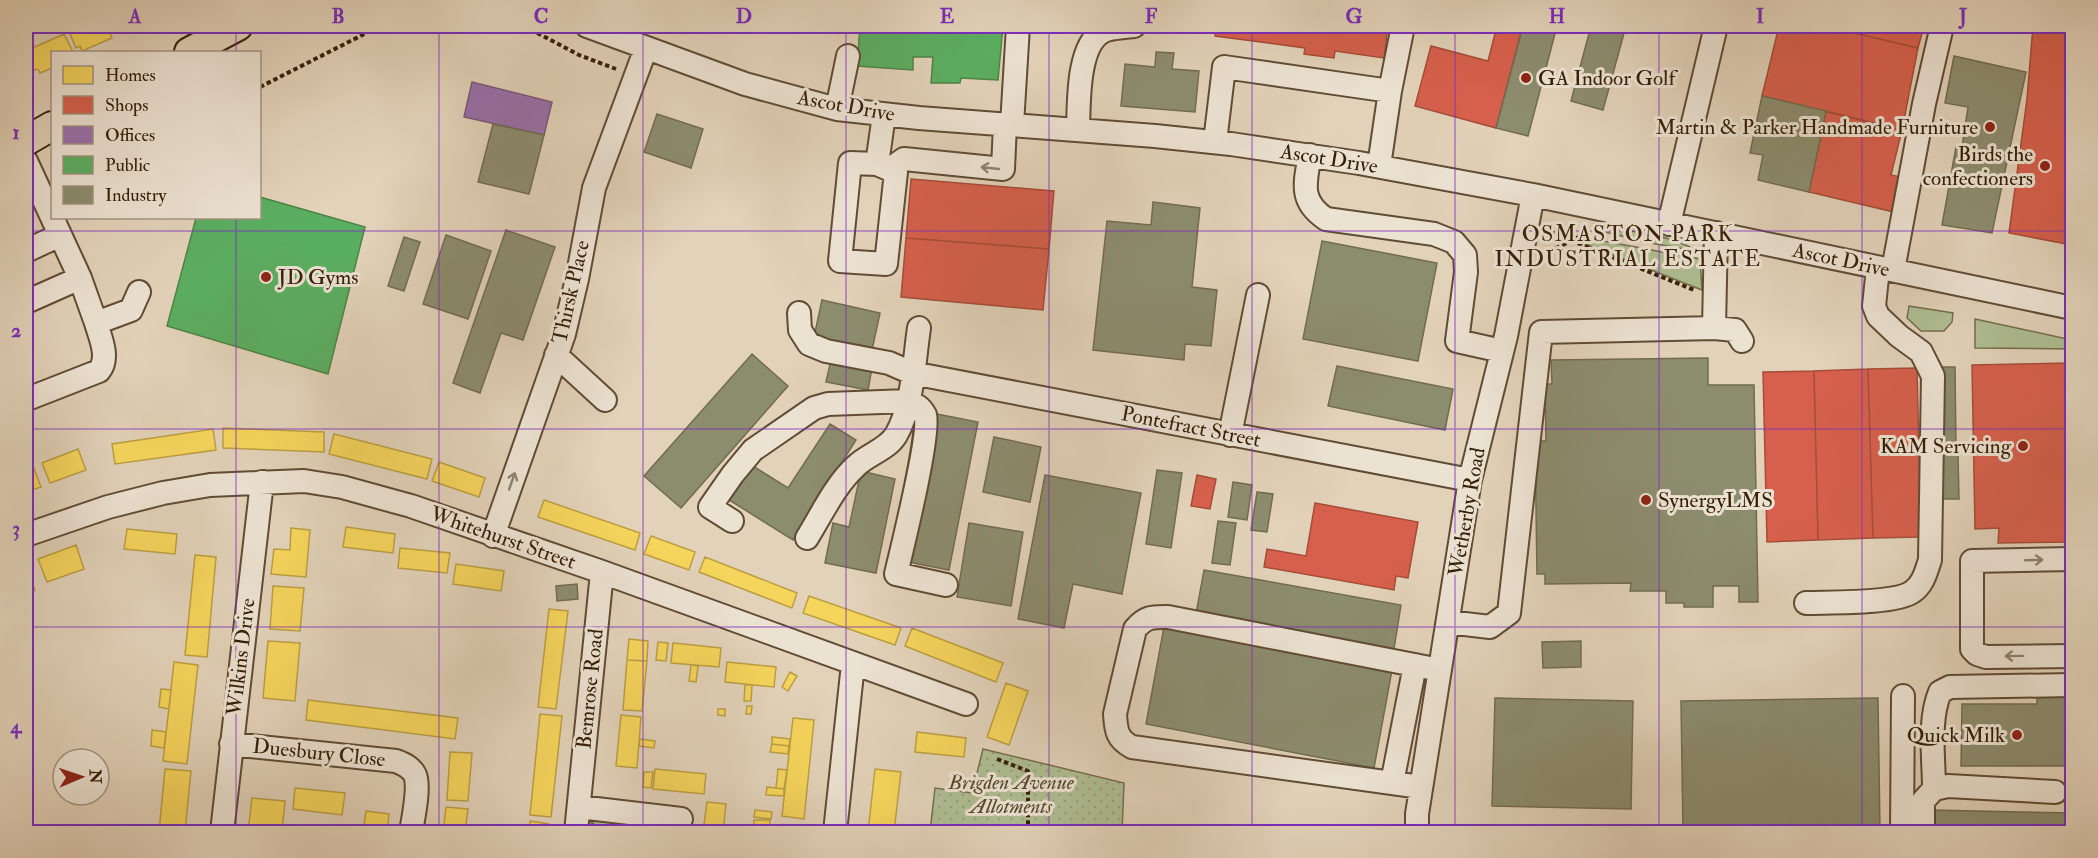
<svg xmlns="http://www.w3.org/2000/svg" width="2098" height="858" font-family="'IM FELL Double Pica',serif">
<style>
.grass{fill:#afbd92;stroke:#726e4d;stroke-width:1.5}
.garden{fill:url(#garden-dots);stroke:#726e4d;stroke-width:1.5}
.homes{fill:#f6d55c;stroke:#bc9f43;stroke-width:1.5}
.shops{fill:#d6604d;stroke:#a64d38;stroke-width:1.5}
.offices{fill:#9970ab;stroke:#7b587a;stroke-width:1.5}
.public{fill:#5aae61;stroke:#4f8346;stroke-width:1.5}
.industry{fill:#8c8c6e;stroke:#726c4f;stroke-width:1.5}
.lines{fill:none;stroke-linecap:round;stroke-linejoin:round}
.minor-casing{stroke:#604c34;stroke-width:26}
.major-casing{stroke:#352008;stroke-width:32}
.path{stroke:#352008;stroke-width:4;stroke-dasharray:4.5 3;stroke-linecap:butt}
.minor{stroke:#ece2d2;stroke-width:22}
.major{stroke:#e2d2b9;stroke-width:28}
.oneway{stroke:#90816d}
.grid{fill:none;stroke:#7b2cbf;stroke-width:1.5;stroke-opacity:0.55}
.poi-dot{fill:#8f2418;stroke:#ece2d2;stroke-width:2}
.labels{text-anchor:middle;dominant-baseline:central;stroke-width:6;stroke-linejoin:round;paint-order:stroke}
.poi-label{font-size:21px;fill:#352008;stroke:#ece2d2;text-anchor:end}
.street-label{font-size:21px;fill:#352008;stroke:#ece2d2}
.park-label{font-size:21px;font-style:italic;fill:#54472a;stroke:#ece2d2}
.neighbourhood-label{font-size:22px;letter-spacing:1.5px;fill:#352008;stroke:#ece2d2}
.neatline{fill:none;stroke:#7b2cbf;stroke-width:2}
.grid-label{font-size:20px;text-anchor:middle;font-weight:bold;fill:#7b2cbf}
</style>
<defs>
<pattern id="garden-dots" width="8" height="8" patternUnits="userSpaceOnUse" patternTransform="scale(1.5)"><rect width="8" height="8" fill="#afbd92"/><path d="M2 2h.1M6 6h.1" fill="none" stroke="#97a27c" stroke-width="1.8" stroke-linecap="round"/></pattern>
</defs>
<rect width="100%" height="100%" fill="#e2d2b9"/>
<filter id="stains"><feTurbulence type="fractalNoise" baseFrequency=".00333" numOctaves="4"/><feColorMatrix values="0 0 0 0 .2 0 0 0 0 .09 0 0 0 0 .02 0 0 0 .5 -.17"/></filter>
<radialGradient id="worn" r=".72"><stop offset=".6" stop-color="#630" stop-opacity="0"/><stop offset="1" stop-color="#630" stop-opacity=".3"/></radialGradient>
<path class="grass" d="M1594,224C1628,232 1668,233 1697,251L1650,243L1593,229Z
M1587,238L1700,259L1702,290L1583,243Z
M1909,306L1953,313L1952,322L1944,331H1921L1907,318Z
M1975,319L2072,340V349L1975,348Z
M599,819L648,824L656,829L657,832L598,826L591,823Z"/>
<path class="garden" d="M983,749L1124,783L1122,832H930L935,788L972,793Z"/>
<path class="homes" d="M75,26H113L115,30L110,33L112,38L82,51L80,46L76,48L68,29Z
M64,34L73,52H52V68L40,73L38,69L34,70L26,51Z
M26,67L32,81L26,83L28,89L26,90Z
M223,428L324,432V452L223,448Z
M213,429L216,450L115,464L112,444Z
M334,434L432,459L427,479L329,454Z
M78,449L86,470L50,483L42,463Z
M439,462L485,478L479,497L432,481Z
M33,466L41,487L26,492V469Z
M544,500L640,533L635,550L538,517Z
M346,527L395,534L393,553L343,547Z
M291,528L310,530L306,577L271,574L274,549L290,550Z
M127,529L177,534L175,554L124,549Z
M651,536L695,552L689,570L644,554Z
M76,545L84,569L47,582L38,559Z
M400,548L450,553L447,573L398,568Z
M195,555L216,557L207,657L185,655Z
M705,557L797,593L792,608L699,572Z
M456,564L504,571L501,591L453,584Z
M26,569L35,590L26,594Z
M273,586L304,588L300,631L270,629Z
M809,596L901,628L895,645L803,613Z
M549,609L568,611L556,709L538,707Z
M912,628L1003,663L996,682L905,646Z
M629,639L648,641L647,661L627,660Z
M268,641L300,643L295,701L263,698Z
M658,642L668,643L666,661L656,660Z
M673,643L721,648L719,667L671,663Z
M627,660L647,661L642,711L623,710Z
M174,662L198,665L187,764L163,761Z
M727,662L776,667L774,687L725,682Z
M691,665L698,666L696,682L689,681Z
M790,672L797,676L788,691L782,687Z
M1006,683L1028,691L1009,745L987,737Z
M745,685H752L751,701H744Z
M161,689L171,690L169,709L159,707Z
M308,700L458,718L455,739L306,720Z
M747,706H752L751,714H746Z
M718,709H725V716L718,715Z
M540,714L562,716L551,817L530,815Z
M621,715L641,717L637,768L616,766Z
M793,718L814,720L804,819L782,816Z
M152,730L166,732L164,748L151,746Z
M917,732L966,738L964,757L915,752Z
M772,737L790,739L789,746L772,744Z
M640,739L655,741L654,748L639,746Z
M772,744L789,746L788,754L770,752Z
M450,752L472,753L468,801L447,800Z
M26,768L28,798H26Z
M165,769L191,771L185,832H159Z
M655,769L706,774L704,794L653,789Z
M778,769L787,770L784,789L776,788Z
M875,769L901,772L894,832H868Z
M644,772H653L651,788L643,787Z
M767,787L784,789V796L766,795Z
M295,788L345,793L342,815L293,809Z
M252,798L285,801L282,832H248Z
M707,802L726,804L723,832H703Z
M446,807L468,809L465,832H443Z
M755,810L772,812L771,819L754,817Z
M366,811L389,814L387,832H363Z
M754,820H770V827H754Z
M530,821L549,824L548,832H529Z
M788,825L808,827L807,832H787Z"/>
<path class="shops" d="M1216,26H1388L1384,58L1335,51L1334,58L1304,54L1305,48L1215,36Z
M1497,26H1513L1522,28L1496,128L1415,106L1431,46L1488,61Z
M1779,26H1825L1918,48L1902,130L1762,96Z
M1825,26H1924L1918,48Z
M2033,26H2072V245L2009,233L2027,99Z
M1826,111L1902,130L1891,175L1906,178L1898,213L1809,192Z
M911,179L1054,191L1049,249L906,238Z
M906,238L1049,249L1043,310L901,297Z
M2072,363V542L1998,543L1999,528L1975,529L1972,365Z
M1917,368L1921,537L1873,538L1868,369Z
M1868,369L1873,538L1818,540L1814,371Z
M1814,371L1818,540L1767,542L1763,372Z
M1197,475L1216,479L1210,509L1191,506Z
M1315,503L1418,522L1408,578L1396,576L1394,590L1264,567L1267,549L1306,556Z"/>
<path class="offices" d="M472,82L552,102L544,135L464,117Z"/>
<path class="public" d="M860,26H1003L998,80L961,78L960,83H931L933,57H913V70L857,66Z
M260,197L365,227L328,374L167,326L196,218H260Z"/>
<path class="industry" d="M1523,26H1557L1528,136L1496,128Z
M1591,26H1626L1603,110L1571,101Z
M1156,52L1174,53L1172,69L1199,71L1195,112L1121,106L1125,64L1155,67Z
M1954,56L2026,72L1992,233L1942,225L1956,147H1962L1968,107L1945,103Z
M1762,96L1826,111L1809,192L1758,180L1763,155L1750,153Z
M657,114L703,129L691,168L644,152Z
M493,124L544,135L529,194L478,182Z
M1153,202L1200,208L1192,287L1217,290L1211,346L1185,344L1184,360L1093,350L1107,221L1151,225Z
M506,230L555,247L523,340L501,333L480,393L453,383Z
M446,235L491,251L468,319L423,304Z
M404,237L420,242L404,291L388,286Z
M1322,241L1437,263L1418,361L1303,339Z
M822,300L880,313L872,350L814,337Z
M752,354L788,386L681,508L644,476Z
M1708,358V385H1754L1758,602H1739V586H1713V607H1684V603H1666V591H1630L1631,583L1545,584V574H1537L1535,441H1546L1545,384H1552L1551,360Z
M831,360L872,368L868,390L826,382Z
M1337,366L1453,389L1445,430L1328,406Z
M1942,367H1955L1956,448H1942Z
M937,414L978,422L949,570L908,562Z
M830,424L856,440L793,540L726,498L748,463L788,488Z
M994,437L1041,447L1030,502L983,492Z
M1942,454H1958L1959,499H1942Z
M1157,470L1182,473L1171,548L1146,544Z
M861,471L895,479L876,573L825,563L833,523L849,527Z
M1045,475L1141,493L1122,594L1073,584L1064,628L1018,619Z
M1233,482L1252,485L1247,520L1228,517Z
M1257,492L1273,494L1267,532L1251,530Z
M1218,521L1236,523L1230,565L1212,563Z
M969,523L1023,532L1011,606L957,597Z
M1204,570L1401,605L1394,649L1196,614Z
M577,584L578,599L557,601L556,586Z
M1164,627L1392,670L1374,768L1146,724Z
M1581,641V667L1543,668L1542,642Z
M2037,696H2072V766H1961L1962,704H2037Z
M1495,698L1633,701L1631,809L1492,806Z
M1878,698L1880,832H1683L1681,701Z
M2064,787H2072V802H2064Z
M1930,810L2072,813V832H1930Z
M1539,827V832H1466V829Z
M1598,828V832H1560V829Z"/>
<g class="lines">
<g class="minor-casing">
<path id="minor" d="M587,26L745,84L837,109L919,118L1155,136L1231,144L1359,163L1533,195L2072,308
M837,109L848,56
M1012,125L1018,26
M1078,129C1079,104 1077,46 1102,32C1108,28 1126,27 1134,26
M1215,142L1224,67L1390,91
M1310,155C1305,183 1299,201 1326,219L1434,234L1454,242L1465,255L1466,272L1457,341L1502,351
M26,161L80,278L96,323L131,310L139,292
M850,163L877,164L896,172L886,264L840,261Z
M877,164L884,115
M1379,166L1390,91L1403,26
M890,169L904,159L1003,169L1005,124
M1669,224L1716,26
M26,251L60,235
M1893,270L1924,104L1942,26
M26,302L80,278
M799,313L800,330L809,344L826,351L889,363L912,373L1470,480
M1714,328L1716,233
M556,355L605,400
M27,398H30L99,371C110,358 100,337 96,323
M1230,435L1258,295
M732,521L710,507L733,474L753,450L814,408L828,404L908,401C915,404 921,407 925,415C931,431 902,549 896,574L946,585
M26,535L108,507L163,493L210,485L304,481L342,487L411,506L602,572L966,704
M493,536L564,334L577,279L594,188L646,48
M807,538C822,514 835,485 856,466C868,454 887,450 896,435C913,406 914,361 919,328
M2072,559L1972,561V649L1977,654L1986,657L2072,656
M1806,603C1829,602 1895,604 1912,592C1923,585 1926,572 1930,560L1933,376L1921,352L1899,336L1878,316L1874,306L1878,268
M1448,622L1490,627L1509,613L1541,332L1714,328L1735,330L1742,341
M231,744L396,761C404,764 411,767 415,775C420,787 413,819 411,832
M1392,783L1415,665
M1421,787L1132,747C1117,739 1116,731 1115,714L1135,629C1146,616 1153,617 1168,617L1440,670
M1934,789C1934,758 1928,721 1940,692L1950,687L2072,685
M579,807L681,819
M222,832L262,482
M576,832L602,572
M835,832L853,664
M1417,832V814L1470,480L1506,336L1533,195
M1902,832L1903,696
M1923,832V801L1934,789L1948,786L2055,792"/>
</g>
<g class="major-casing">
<path id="major" d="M189,52L238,26
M26,141L52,126"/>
</g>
<path class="path" d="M524,26L579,55L616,69
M260,87L380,26
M1550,232L1694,290
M1542,255L1587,233
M997,759L1028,771V832"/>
<use href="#minor" class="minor"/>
<use href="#major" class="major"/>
</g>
<defs><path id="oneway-shaft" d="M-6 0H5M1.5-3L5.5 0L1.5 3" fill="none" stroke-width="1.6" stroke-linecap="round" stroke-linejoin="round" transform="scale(1.5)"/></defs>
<g class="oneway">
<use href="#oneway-shaft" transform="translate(990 168) rotate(-174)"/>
<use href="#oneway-shaft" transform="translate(512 481) rotate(-71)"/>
<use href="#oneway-shaft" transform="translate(2034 560) rotate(-2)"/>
<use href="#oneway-shaft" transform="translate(2014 656) rotate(179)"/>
</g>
<path class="grid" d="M236,26V52M439,26V832M643,26V832M846,26V832M1049,26V832M1252,26V832M1455,26V832M1659,26V832M1862,26V832M236,218V832M26,231H2072M26,429H2072M26,627H2072"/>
<g class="poi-dot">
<circle cx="1526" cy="78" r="6"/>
<circle cx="1990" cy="127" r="6"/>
<circle cx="2045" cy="166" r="6"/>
<circle cx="266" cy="277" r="6"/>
<circle cx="2023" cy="446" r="6"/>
<circle cx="1646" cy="500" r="6"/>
<circle cx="2017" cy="735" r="6"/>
</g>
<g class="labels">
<g class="poi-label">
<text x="1538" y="78" text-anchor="start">GA Indoor Golf</text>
<text x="1978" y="127">Martin &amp; Parker Handmade Furniture</text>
<text x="2033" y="154">Birds the<tspan x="2033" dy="24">confectioners</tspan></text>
<text x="278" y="277" text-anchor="start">JD Gyms</text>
<text x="2011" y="446">KAM Servicing</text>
<text x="1658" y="500" text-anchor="start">SynergyLMS</text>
<text x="2005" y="735">Quick Milk</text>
</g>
<g class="street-label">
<text transform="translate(846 106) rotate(10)">Ascot Drive</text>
<text transform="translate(1329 159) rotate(9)">Ascot Drive</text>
<text transform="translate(1841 260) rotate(12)">Ascot Drive</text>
<text transform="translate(571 292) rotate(-77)">Thirsk Place</text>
<text transform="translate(1191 427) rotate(11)">Pontefract Street</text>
<text transform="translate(1467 512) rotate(-80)">Wetherby Road</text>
<text transform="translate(503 538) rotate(19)">Whitehurst Street</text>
<text transform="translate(241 657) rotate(-83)">Wilkins Drive</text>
<text transform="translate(590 689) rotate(-84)">Bemrose Road</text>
<text transform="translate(319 753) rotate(6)">Duesbury Close</text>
</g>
<g class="park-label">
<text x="1011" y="782">Brigden Avenue<tspan x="1011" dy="24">Allotments</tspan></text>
</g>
<g class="neighbourhood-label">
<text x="1628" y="234">OSMASTON PARK<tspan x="1628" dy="25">INDUSTRIAL ESTATE</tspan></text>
</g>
</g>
<rect width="2098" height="858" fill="none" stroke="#e2d2b9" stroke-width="66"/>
<rect x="51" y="51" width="210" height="168" fill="#ece2d2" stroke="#a39481" stroke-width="1.5"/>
<rect x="63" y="66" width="30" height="18" fill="#f6d55c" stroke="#a39481" stroke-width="1.5"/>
<text x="105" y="81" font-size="18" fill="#352008">Homes</text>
<rect x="63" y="96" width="30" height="18" fill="#d6604d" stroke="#a39481" stroke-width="1.5"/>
<text x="105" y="111" font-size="18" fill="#352008">Shops</text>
<rect x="63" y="126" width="30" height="18" fill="#9970ab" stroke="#a39481" stroke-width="1.5"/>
<text x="105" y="141" font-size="18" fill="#352008">Offices</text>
<rect x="63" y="156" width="30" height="18" fill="#5aae61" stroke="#a39481" stroke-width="1.5"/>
<text x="105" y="171" font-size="18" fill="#352008">Public</text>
<rect x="63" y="186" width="30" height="18" fill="#8c8c6e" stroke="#a39481" stroke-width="1.5"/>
<text x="105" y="201" font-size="18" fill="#352008">Industry</text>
<g transform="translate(81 777) rotate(88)"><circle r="28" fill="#ece2d2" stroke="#a39481" stroke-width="1.5"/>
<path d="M0-4.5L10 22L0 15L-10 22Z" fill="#8f2418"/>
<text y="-9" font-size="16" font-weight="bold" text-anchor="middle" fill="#352008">N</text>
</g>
<rect x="33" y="33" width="2032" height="792" class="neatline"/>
<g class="grid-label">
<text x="135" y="23">A</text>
<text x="338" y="23">B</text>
<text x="541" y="23">C</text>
<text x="744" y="23">D</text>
<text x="947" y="23">E</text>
<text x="1151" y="23">F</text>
<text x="1354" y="23">G</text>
<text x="1557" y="23">H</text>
<text x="1760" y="23">I</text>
<text x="1963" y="23">J</text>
<text x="16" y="139">1</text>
<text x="16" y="337">2</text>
<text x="16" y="535">3</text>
<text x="16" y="733">4</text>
</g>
<rect width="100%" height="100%" filter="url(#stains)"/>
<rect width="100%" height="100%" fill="url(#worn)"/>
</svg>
